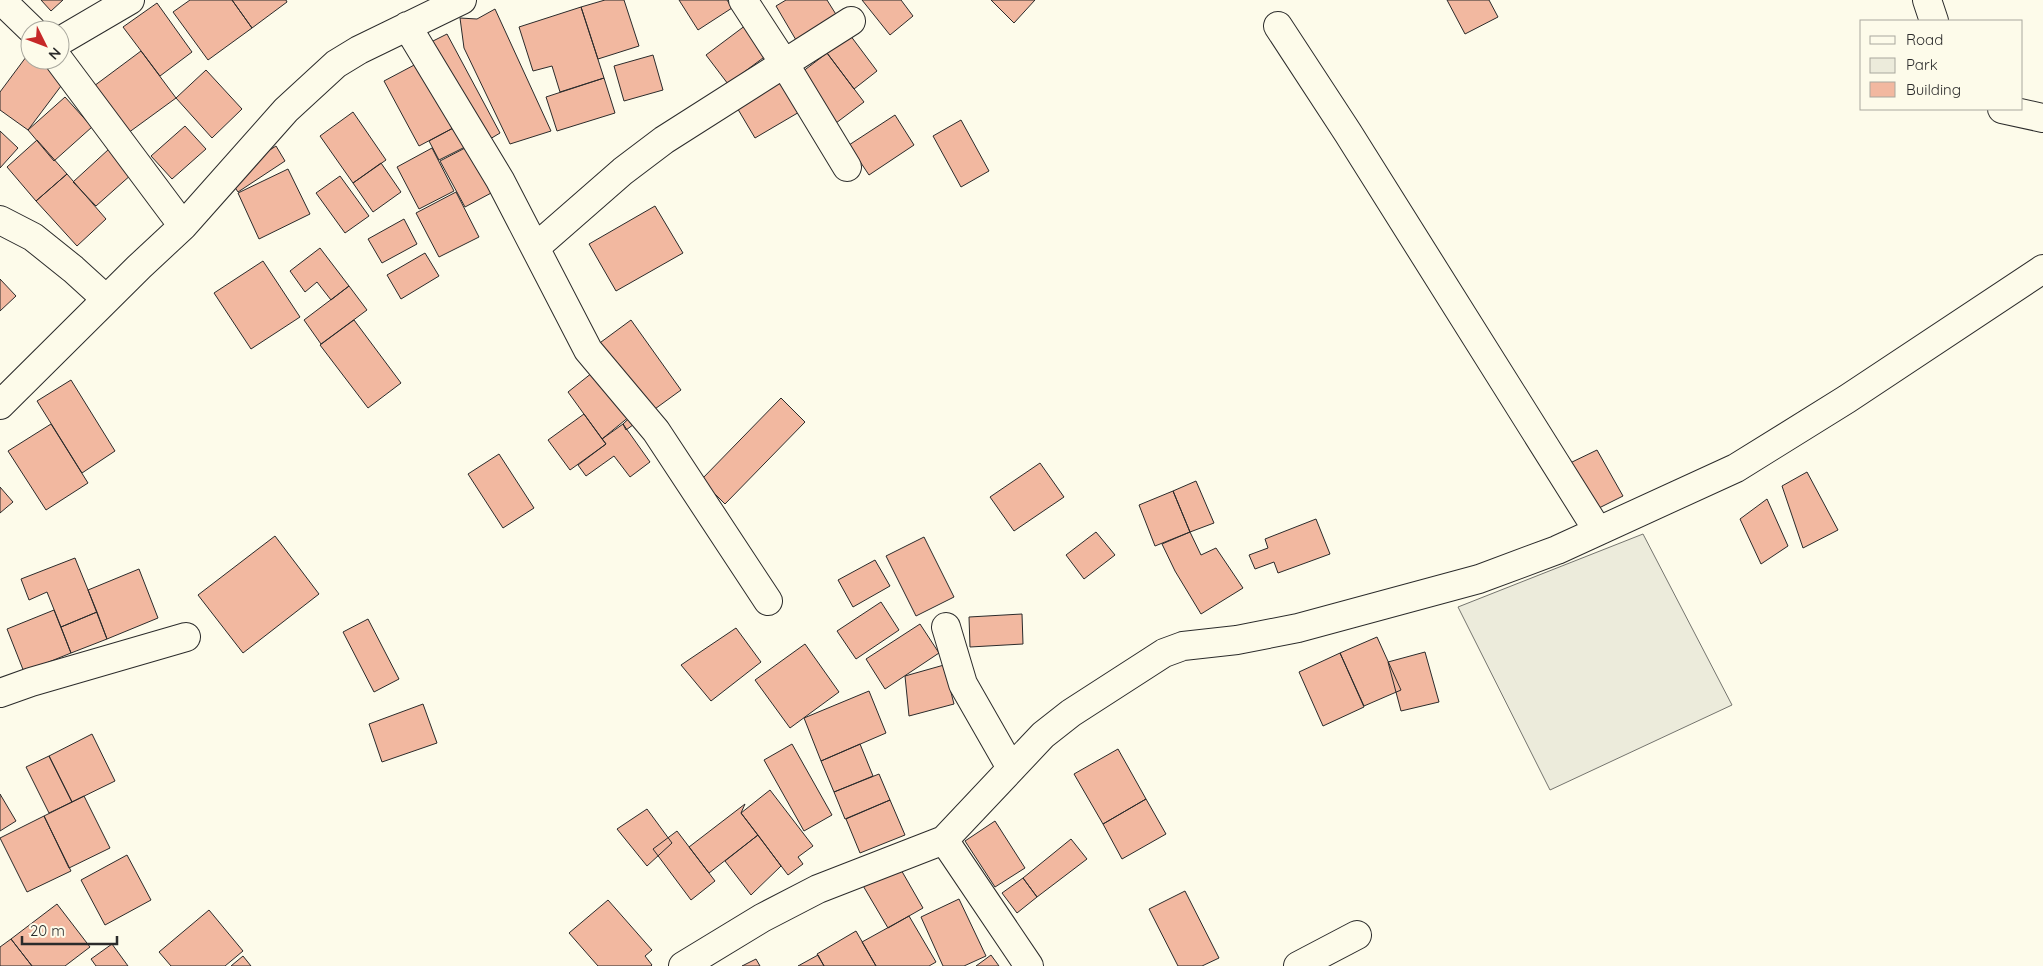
<svg xmlns="http://www.w3.org/2000/svg" width="2043" height="966" font-family="Quicksand,sans-serif">
<style>
.green{fill:#ecebdb;stroke:#74746e}
.building{fill:#f2b8a0;stroke:#2b2b2b}
.lines{fill:none;stroke-linecap:round;stroke-linejoin:round}
.street-casing{stroke:#2b2b2b;stroke-width:30}
.street{stroke:#fdfbea;stroke-width:28}
</style>
<rect width="100%" height="100%" fill="#fdfbea"/>
<path class="green" d="M1643,534L1732,705L1550,790L1458,607Z"/>
<path class="building" d="M41,0H63L51,11Z
M190,0H232L252,28L208,60L173,12Z
M232,0H286L287,2L252,28Z
M605,0H624L639,46L598,59L581,7Z
M679,0H727L732,8L698,30Z
M786,0H827L837,16L796,40L776,6Z
M862,0H901L913,16L890,35Z
M991,0H1035L1014,23Z
M1447,0H1489L1498,17L1465,34Z
M157,3L192,52L160,76L123,27Z
M581,7L604,78L560,92L552,66L533,71L519,27Z
M495,9L551,131L510,144L464,48L460,18L477,19Z
M746,25L767,55L728,84L706,55Z
M447,34L500,133L485,142L431,42Z
M850,35L877,71L854,89L827,53Z
M141,51L176,98L128,133L94,86Z
M29,53L30,60H37L64,82L28,130L0,110V92Z
M827,53L864,102L836,123L813,91L802,72Z
M653,55L663,90L624,101L614,66Z
M418,63L455,127L419,146L384,81Z
M206,70L242,109L212,138L176,98Z
M604,78L615,113L557,131L546,97Z
M781,80L801,111L755,138L736,106Z
M65,97L92,127L54,161L28,130Z
M353,112L386,160L353,183L320,136Z
M895,115L914,145L869,175L849,145Z
M961,120L989,171L961,187L933,136Z
M185,126L206,149L172,179L151,156Z
M455,127L465,147L439,160L429,141Z
M0,131L18,148L0,168Z
M37,140L67,174L36,201L7,167Z
M276,146L285,161L238,192L228,177Z
M432,148L454,191L419,209L397,167Z
M465,148L493,192L465,207L440,161Z
M109,149L132,174L96,206L73,182Z
M381,163L401,192L373,212L353,183Z
M288,169L310,214L259,239L238,193Z
M67,174L106,219L77,246L36,201Z
M340,176L369,216L345,233L316,193Z
M456,192L479,237L439,257L416,213Z
M655,206L683,253L616,291L589,244Z
M404,219L417,244L382,263L368,239Z
M320,248L349,286L331,300L317,282L305,292L290,271Z
M425,253L439,276L401,299L387,275Z
M263,261L300,317L251,349L214,293Z
M0,279L16,296L0,311Z
M349,286L367,310L321,344L304,320Z
M354,320L401,383L368,408L320,345Z
M631,320L681,390L626,430L623,424L641,407L597,345Z
M607,361L641,407L602,439L568,392Z
M71,380L115,451L82,473L37,401Z
M781,398L805,422L725,504L701,480Z
M584,414L606,444L570,470L548,440Z
M51,424L88,483L46,510L8,451Z
M623,424L650,462L630,477L614,456L586,476L578,465L606,444L602,439Z
M1597,450L1623,496L1595,510L1568,464Z
M499,454L534,508L503,528L468,474Z
M1040,463L1064,497L1014,531L990,497Z
M1807,472L1838,530L1803,548L1782,486Z
M1196,481L1214,523L1190,532L1173,491Z
M0,487L13,502L0,513Z
M1173,491L1190,532L1155,546L1139,505Z
M1767,499L1788,546L1761,564L1740,519Z
M1316,519L1330,554L1278,573L1274,562L1255,569L1249,555L1268,548L1265,539Z
M1096,532L1115,555L1084,579L1066,555Z
M1190,532L1201,555L1216,548L1243,588L1201,614L1175,571L1162,544Z
M275,536L319,594L243,653L198,595Z
M924,537L954,597L916,616L886,556Z
M75,558L97,612L61,627L47,592L29,600L21,579Z
M875,560L890,586L853,607L838,580Z
M139,569L158,618L107,639L88,590Z
M881,602L899,630L856,659L837,631Z
M54,610L71,653L24,672L7,629Z
M97,612L107,639L71,653L61,627Z
M1022,614L1023,644L970,647L969,617Z
M368,619L399,679L374,692L343,632Z
M920,624L939,653L885,689L866,659Z
M736,628L761,662L711,701L681,665Z
M1377,637L1401,690L1364,706L1340,653Z
M805,644L839,692L790,728L755,680Z
M1425,652L1439,702L1401,711L1388,662Z
M1340,653L1364,707L1323,726L1299,672Z
M944,665L954,704L909,716L905,676Z
M869,691L886,733L821,761L804,718Z
M423,704L437,743L382,762L369,724Z
M92,734L115,781L72,802L49,756Z
M792,744L832,815L804,831L764,760Z
M860,744L873,776L834,792L821,761Z
M1118,749L1146,799L1103,824L1074,774Z
M49,756L72,802L49,813L26,767Z
M879,774L890,800L845,819L834,792Z
M770,790L813,846L798,857L803,864L788,875L741,813Z
M0,794L16,821L0,831Z
M84,796L110,848L69,868L44,816Z
M1146,799L1166,834L1122,859L1103,824Z
M890,800L905,835L860,853L846,819Z
M745,804L741,813L758,835L709,873L689,847Z
M647,809L672,843L647,866L617,829Z
M44,816L71,871L27,892L0,838Z
M995,821L1025,868L995,887L965,841Z
M677,831L715,881L691,900L653,849Z
M758,835L781,866L751,895L725,861Z
M1071,839L1087,859L1037,897L1023,878Z
M127,855L151,900L105,925L81,880Z
M900,868L923,908L888,928L862,884Z
M1023,878L1037,897L1017,913L1002,893Z
M1185,891L1219,958L1202,966H1178L1149,909Z
M959,899L986,956L964,966H943L921,917Z
M608,900L652,950L645,956L652,965L651,966H598L569,933Z
M57,904L90,947L65,966H32L11,939Z
M209,910L243,951L225,966H171L159,952Z
M909,916L936,962L929,966H876L862,942Z
M856,931L876,966H824L817,954Z
M11,939L32,966H0V947Z
M112,944L128,966H96L91,959Z
M818,955L824,966H798Z
M991,955L999,966H976Z
M243,956L251,966H231Z
M756,959L760,966H742Z"/>
<g class="lines">
<g class="street-casing">
<path id="street" d="M1,0L32,30
M743,0L784,63L847,167
M1927,0L1934,21
M407,26L500,180L588,350L656,431L768,601
M1278,26L1348,133L1598,531
M60,41L130,0
M59,60L183,226
M2002,109L2043,118
M0,220L33,237L73,269L106,299
M536,247L623,171L664,140L851,21
M0,405L139,267L183,226L286,110L336,64L359,50L462,0
M946,627L963,684L1011,768
M0,693L31,682L186,637
M944,840L1029,966
M683,966L762,918L818,889L944,840L1043,735L1071,713L1164,653L1183,646L1237,640L1298,628L1479,579L1557,550L1736,468L1847,399L2043,269
M1298,966L1357,935"/>
</g>
<use href="#street" class="street"/>
</g>
<rect x="1860" y="20" width="162" height="90" fill="#fdfbea" stroke="#a9a89e"/>
<rect x="1870" y="36" width="25" height="8" fill="#fdfbea" stroke="#a9a89e"/>
<text x="1906" y="45" font-size="15" fill="#2b2b2b">Road</text>
<rect x="1870" y="58" width="25" height="15" fill="#ecebdb" stroke="#a9a89e"/>
<text x="1906" y="70" font-size="15" fill="#2b2b2b">Park</text>
<rect x="1870" y="82" width="25" height="15" fill="#f2b8a0" stroke="#a9a89e"/>
<text x="1906" y="95" font-size="15" fill="#2b2b2b">Building</text>
<g transform="translate(45 45) rotate(132)"><circle r="24" fill="#fdfbea" stroke="#a9a89e"/>
<path d="M0-4L9 19L0 12L-9 19Z" fill="#c62828"/>
<text y="-8" font-size="14" font-weight="bold" text-anchor="middle" fill="#2b2b2b">N</text>
</g>
<path d="M22 936v8h95v-8" fill="none" stroke="#2b2b2b" stroke-width="2.5"/>
<text x="30" y="936" font-size="15" fill="#2b2b2b" stroke="#fdfbea" stroke-width="4" paint-order="stroke">20 m</text>
</svg>
